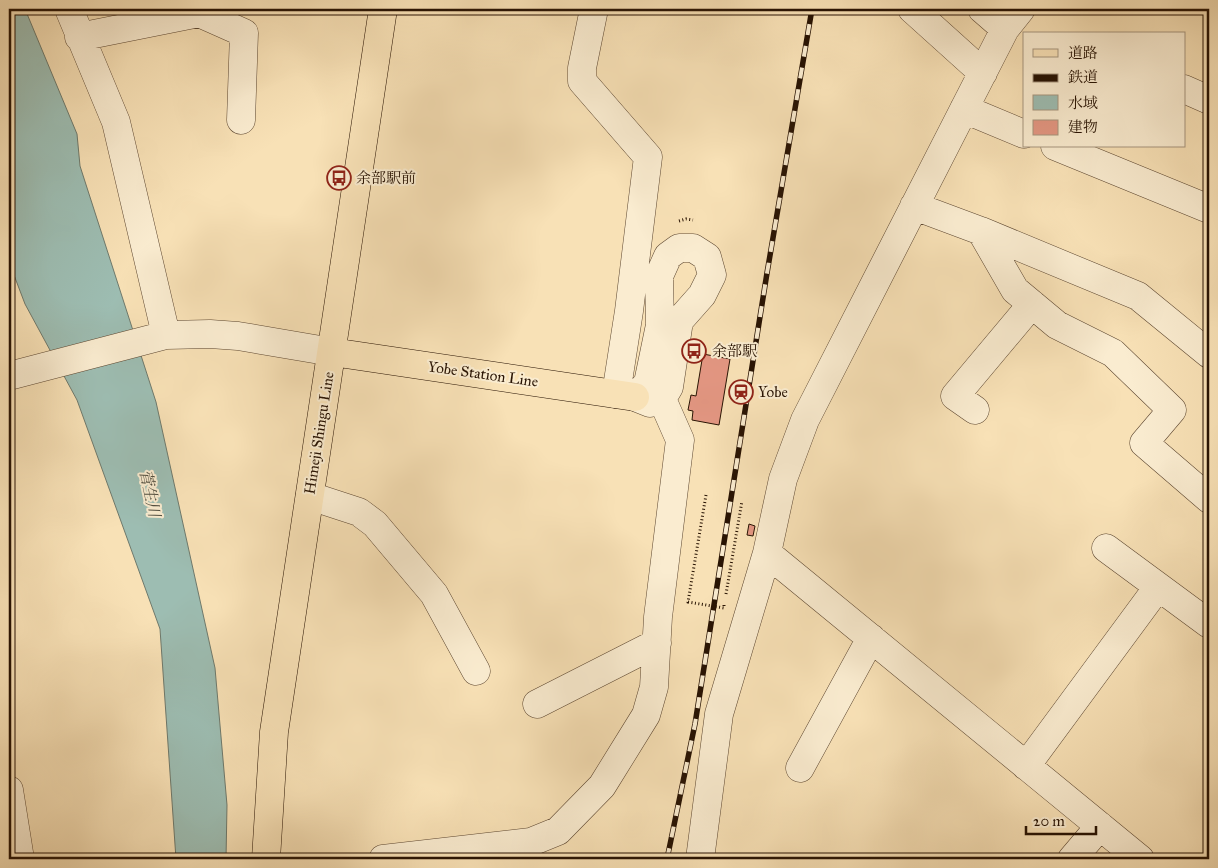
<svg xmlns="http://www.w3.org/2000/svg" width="1218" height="868" font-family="'IM FELL Great Primer','Noto Serif JP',serif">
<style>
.water{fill:#9dbdb2;stroke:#6e796c}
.building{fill:#e49783;stroke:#281303}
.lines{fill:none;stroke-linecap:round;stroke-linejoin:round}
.minor-casing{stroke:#5c4630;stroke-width:29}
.major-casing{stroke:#281303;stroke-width:29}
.path{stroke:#281303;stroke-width:3;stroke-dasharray:1 2.5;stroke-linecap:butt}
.minor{stroke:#faecd0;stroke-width:28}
.major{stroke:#f8e1b6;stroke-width:28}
.rail-casing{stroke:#281303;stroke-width:5.5}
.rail{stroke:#faecd0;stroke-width:4;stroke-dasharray:11;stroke-linecap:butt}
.labels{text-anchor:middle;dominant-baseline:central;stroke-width:4;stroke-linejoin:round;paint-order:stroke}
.poi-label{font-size:15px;fill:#281303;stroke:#faecd0;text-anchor:start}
.street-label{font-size:15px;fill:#281303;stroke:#faecd0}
.water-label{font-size:16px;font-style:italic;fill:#514e40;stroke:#faecd0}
</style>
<rect width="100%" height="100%" fill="#f8e1b6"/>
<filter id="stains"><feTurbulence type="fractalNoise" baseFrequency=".004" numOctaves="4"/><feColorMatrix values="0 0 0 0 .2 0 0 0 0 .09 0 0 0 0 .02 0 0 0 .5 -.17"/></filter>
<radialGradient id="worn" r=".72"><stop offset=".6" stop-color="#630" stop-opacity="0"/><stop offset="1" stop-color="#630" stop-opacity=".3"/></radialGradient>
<path class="water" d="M9,9H25L77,134L80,166L156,402L215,668L227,805L226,859H176L160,629L77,400L25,304L9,262Z"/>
<path class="building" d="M703,354L730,359L719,425L692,420L693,411L688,410L691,395L696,396Z
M749,524L755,526L753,536L747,535Z"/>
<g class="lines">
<g class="minor-casing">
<path id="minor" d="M69,9L116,122L166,335
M594,9L582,68V81L648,157L629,311L616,394
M912,9L983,73
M982,9L1005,29
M79,37L199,13L244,33L241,120
M1184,89L1209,100
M964,109L1024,134
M1055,146L1209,209
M914,206L981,231L1138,296L1209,354
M981,231L1015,290L1057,325L1113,353L1172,410L1144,443L1209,499
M679,248H693L707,257L712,275L702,295L679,321L669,387L662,399L650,403L635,397L648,383L660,325L659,276L668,256Z
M9,376L166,335L210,334L238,336L332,352
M975,410L955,396L1032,304
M310,496L359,512L375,524L434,594L476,671
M1106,548L1209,624
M767,553L1140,859
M537,704L657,643
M1026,766L1158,587
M800,768L871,638
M9,790L20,859
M383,859L531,842L558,831L602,786L646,715L654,687L658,617L680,440L662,399
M700,859L719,714L767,553L783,479L805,420L1005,29L1021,9
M1072,859L1100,826"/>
</g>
<g class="major-casing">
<path id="major" d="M332,352L635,397
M266,859L274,732L383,9"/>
</g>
<path class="path" d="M679,221L686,219L693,220
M706,495L688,602L724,608V605
M726,594L742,501"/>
<use href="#minor" class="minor"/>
<use href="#major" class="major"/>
<g class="rail-casing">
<path id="rail" d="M667,859L695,724L767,273L812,9"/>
</g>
<use href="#rail" class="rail"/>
</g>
<defs>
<g id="bus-ring" transform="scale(1.25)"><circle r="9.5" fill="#faecd0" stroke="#8f2418" stroke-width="1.5"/><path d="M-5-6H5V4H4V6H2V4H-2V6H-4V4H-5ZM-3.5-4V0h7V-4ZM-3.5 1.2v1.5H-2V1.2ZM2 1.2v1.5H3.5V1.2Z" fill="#8f2418"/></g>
<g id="station-ring" transform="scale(1.25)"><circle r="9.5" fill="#faecd0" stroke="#8f2418" stroke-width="1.5"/><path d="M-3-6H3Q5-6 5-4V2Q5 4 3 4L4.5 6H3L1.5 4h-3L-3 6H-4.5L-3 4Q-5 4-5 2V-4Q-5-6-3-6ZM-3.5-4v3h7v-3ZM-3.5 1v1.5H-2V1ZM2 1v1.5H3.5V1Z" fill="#8f2418"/></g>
</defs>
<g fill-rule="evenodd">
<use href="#bus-ring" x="339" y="178"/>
<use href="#bus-ring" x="694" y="351"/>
<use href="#station-ring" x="741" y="392"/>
</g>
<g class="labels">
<g class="poi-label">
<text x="356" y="178">余部駅前</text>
<text x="712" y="351">余部駅</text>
<text x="758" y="392">Yobe</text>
</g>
<g class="street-label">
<text transform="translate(483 374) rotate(8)">Yobe Station Line</text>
<text transform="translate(319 433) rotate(-81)">Himeji Shingu Line</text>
</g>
<g class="water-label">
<text transform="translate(150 493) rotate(78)">菅生川</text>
</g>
</g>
<rect width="1218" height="868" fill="none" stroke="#f8e1b6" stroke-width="30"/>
<rect x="10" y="10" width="1198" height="848" fill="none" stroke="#281303" stroke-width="2.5"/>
<rect x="15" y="15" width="1188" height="838" fill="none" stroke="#281303"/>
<rect x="1023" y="32" width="162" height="115" fill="#faecd0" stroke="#a6957e"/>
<rect x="1033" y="49" width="25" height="8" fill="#f8e1b6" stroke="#a6957e"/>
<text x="1068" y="58" font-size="15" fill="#281303">道路</text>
<rect x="1033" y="74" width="25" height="8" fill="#281303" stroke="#a6957e"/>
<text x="1068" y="82" font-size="15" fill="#281303">鉄道</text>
<rect x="1033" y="95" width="25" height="15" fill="#9dbdb2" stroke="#a6957e"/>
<text x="1068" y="108" font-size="15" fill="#281303">水域</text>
<rect x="1033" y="120" width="25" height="15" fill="#e49783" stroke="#a6957e"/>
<text x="1068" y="132" font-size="15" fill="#281303">建物</text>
<path d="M1026 826v8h70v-8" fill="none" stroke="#281303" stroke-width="2.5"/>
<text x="1033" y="826" font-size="15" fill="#281303" stroke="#faecd0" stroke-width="4" paint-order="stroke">20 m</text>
<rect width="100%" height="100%" filter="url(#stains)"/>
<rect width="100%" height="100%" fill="url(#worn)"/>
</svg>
